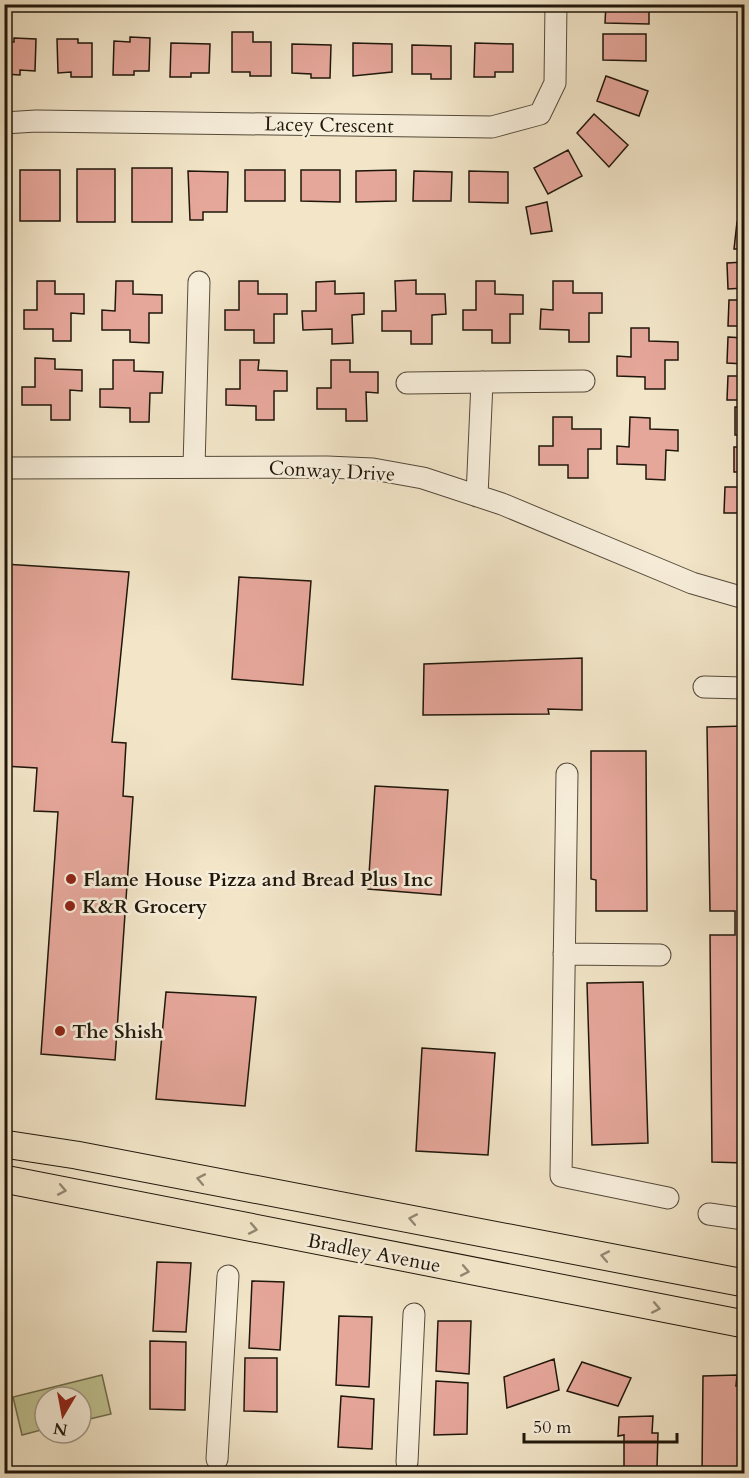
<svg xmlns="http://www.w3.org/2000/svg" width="749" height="1478" font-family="Cardo,serif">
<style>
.green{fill:#c0c392;stroke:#706d4e;stroke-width:1.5}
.building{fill:#e6a79b;stroke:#1f170b;stroke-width:1.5}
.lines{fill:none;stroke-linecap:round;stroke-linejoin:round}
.minor-casing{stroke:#544a3a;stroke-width:23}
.major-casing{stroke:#1f170b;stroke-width:29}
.minor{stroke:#f7eedb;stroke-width:21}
.major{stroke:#f2e5c8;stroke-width:27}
.oneway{stroke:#938873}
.poi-dot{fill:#8f2418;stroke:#f7eedb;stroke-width:2}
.labels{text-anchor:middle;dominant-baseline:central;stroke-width:5;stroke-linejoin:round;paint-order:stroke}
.street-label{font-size:20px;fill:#1f170b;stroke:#f7eedb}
.poi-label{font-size:20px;font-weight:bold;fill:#1f170b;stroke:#f7eedb;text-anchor:start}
</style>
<rect width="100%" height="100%" fill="#f2e5c8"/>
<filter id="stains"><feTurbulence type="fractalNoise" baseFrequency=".00333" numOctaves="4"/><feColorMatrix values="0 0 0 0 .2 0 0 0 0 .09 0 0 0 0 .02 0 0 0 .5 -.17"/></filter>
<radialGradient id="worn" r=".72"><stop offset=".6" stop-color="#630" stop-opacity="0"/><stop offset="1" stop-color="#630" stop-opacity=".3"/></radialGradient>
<path class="green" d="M102,1375L111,1414L81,1421V1397H45V1429L22,1435L13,1397Z"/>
<path class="building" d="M606,4H649V24L605,23Z
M740,12H744V45H741Z
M232,32H253V42H271V76H250V72H232Z
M603,34H646V61L603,60Z
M130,37L150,38L149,71H134V75H113L114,41L130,42Z
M14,38L36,39L35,71L20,70V75L4,74V41L14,42Z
M57,39H78V43H92V77H71V72L58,73Z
M171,43L210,44L209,73H191V77H170Z
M353,43L392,44V72L353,76Z
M475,43L513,44V72H495V77H474Z
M292,44L331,45L330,78H311V74L292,73Z
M412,45L451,46V79H431V74H412Z
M606,76L648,91L639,116L597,101Z
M594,114L628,145L609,167L577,133Z
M568,150L582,176L548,194L534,168Z
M132,168H172V222H132Z
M77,169H115V222H77Z
M20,170H60V221H20Z
M245,170H285V201H245Z
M301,170H340V202L301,201Z
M396,170V201L356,202V171Z
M188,171L228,172L227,212H203V220H190Z
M414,171L452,172L451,201H413Z
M469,171L508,172V203L469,202Z
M547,202L552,231L531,234L526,207Z
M737,222H744V249H734Z
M744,262V288L728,289L727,263Z
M416,280V294H445L446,314L432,315V344H411V331H382V311H396L395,281Z
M37,281H55V294H84V314L71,313V341H53V329H24V310H37Z
M116,281H133V294L162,295V313H149V343L130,342V330H102V310L115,311Z
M239,281H258V294H287V314H274V343H254V330H225V310H239Z
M335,281V294L364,293V314L352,315L353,343L332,344V329L303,330L302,311H316V282Z
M476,281H495V294L523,295V314H510V343H492V330H463V310H476Z
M553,281H573V293H602V313H589V342H569V330L540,329L541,309L553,310Z
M729,300H744V326H728Z
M631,328H649V341L678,342V360H665V389H645V377L617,376V356L631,357Z
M728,337L744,338V364L727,363Z
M35,358L55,359V369L82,370V391L70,390V420H51V405H22V387H35Z
M113,360H134V371L163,372L162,393H150L149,422H130V408L100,407V389H113Z
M240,360H259L258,370L287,371V391H274V420H256V406L226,405V389H240Z
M331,360H350V372H378V393L366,392L367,421H346V409H317V388H331Z
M728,376H744V400H727Z
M735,407H744V435H735Z
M553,417H572V429H601V449H588V478H568V465H539V446H553Z
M630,417L650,418V429L678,430V451L666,450L665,480L646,479V465L617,464V446L629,447Z
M734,447H744V472H734Z
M725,487H744V513H724Z
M4,564L129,572L112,742L126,743L123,796L133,797L115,1060L41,1054L58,812L34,811L37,768L4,766Z
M239,577L311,581L303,685L232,679Z
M582,658V710L548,709L549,714L423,715L424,664Z
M744,726V1163L712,1162L710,935H735V911H710L707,727Z
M591,751H646L647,911H596V880L591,879Z
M375,786L448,790L441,895L368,889Z
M643,982L648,1143L592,1145L587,983Z
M166,992L256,997L245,1106L156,1099Z
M422,1048L495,1053L488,1155L416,1151Z
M157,1262L191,1263L186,1332L153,1331Z
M252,1281L284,1282L280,1350L249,1348Z
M339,1316L372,1317L369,1387L336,1385Z
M438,1321H471L469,1374L436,1371Z
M150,1341L186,1342L185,1410L150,1409Z
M245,1358H277V1412L244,1411Z
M554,1359L559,1390L507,1408L504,1377Z
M582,1362L631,1378L618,1406L567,1391Z
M737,1375L736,1386H744V1408L740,1409L739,1424L744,1423V1445H739L740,1458H744V1474H702L703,1376Z
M436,1381L468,1383L467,1434L434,1435Z
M341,1396L374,1399L372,1449L338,1447Z
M653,1416L652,1433H658L657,1468H624V1435L618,1436L619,1417Z"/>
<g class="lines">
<g class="minor-casing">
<path id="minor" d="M4,123L36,121L492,127L540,114L555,83L556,4
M407,383L584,381
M194,467L199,282
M4,468L327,467L373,469L423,478L502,504L692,583L744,598
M477,496L482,382
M704,687L744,688
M567,774L561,1176L668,1198
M564,954L660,955
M709,1214L744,1219
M217,1459L228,1276
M407,1462L414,1314"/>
</g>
<g class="major-casing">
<path id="major" d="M4,1144L76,1155L744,1283
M4,1179L744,1324"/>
</g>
<use href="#minor" class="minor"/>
<use href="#major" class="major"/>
</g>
<defs><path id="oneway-chevron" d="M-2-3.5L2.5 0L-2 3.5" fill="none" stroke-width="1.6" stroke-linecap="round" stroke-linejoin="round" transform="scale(1.5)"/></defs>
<g class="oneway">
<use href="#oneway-chevron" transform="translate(201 1179) rotate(-169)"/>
<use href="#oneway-chevron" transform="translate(62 1190) rotate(11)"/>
<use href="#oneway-chevron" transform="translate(413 1219) rotate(-169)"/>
<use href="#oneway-chevron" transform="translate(253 1229) rotate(11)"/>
<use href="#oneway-chevron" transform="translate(605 1256) rotate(-169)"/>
<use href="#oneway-chevron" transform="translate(465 1271) rotate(11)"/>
<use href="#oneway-chevron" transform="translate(656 1308) rotate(11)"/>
</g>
<g class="poi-dot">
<circle cx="71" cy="879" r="6"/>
<circle cx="70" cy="906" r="6"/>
<circle cx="60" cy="1031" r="6"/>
</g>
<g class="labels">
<g class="street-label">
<text transform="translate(329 125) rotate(1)">Lacey Crescent</text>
<text transform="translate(332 471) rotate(3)">Conway Drive</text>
<text transform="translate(374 1253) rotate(11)">Bradley Avenue</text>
</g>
<g class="poi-label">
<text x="83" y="879">Flame House Pizza and Bread Plus Inc</text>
<text x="82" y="906">K&amp;R Grocery</text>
<text x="72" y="1031">The Shish</text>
</g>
</g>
<rect width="749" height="1478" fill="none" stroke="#f2e5c8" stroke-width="24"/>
<rect x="6" y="6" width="737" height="1466" fill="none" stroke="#1f170b" stroke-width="3"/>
<rect x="12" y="12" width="725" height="1454" fill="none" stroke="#1f170b" stroke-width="1.5"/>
<g transform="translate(63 1415) rotate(190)"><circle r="28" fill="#f7eedb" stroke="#a19888" stroke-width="1.5"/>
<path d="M0-4.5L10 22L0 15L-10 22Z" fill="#8f2418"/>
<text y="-9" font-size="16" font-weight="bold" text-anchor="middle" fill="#1f170b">N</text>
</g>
<path d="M524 1433v9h153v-9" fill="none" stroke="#1f170b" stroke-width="3"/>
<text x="533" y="1433" font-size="18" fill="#1f170b" stroke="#f7eedb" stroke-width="4.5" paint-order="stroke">50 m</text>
<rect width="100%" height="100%" filter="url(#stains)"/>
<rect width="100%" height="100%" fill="url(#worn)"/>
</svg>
